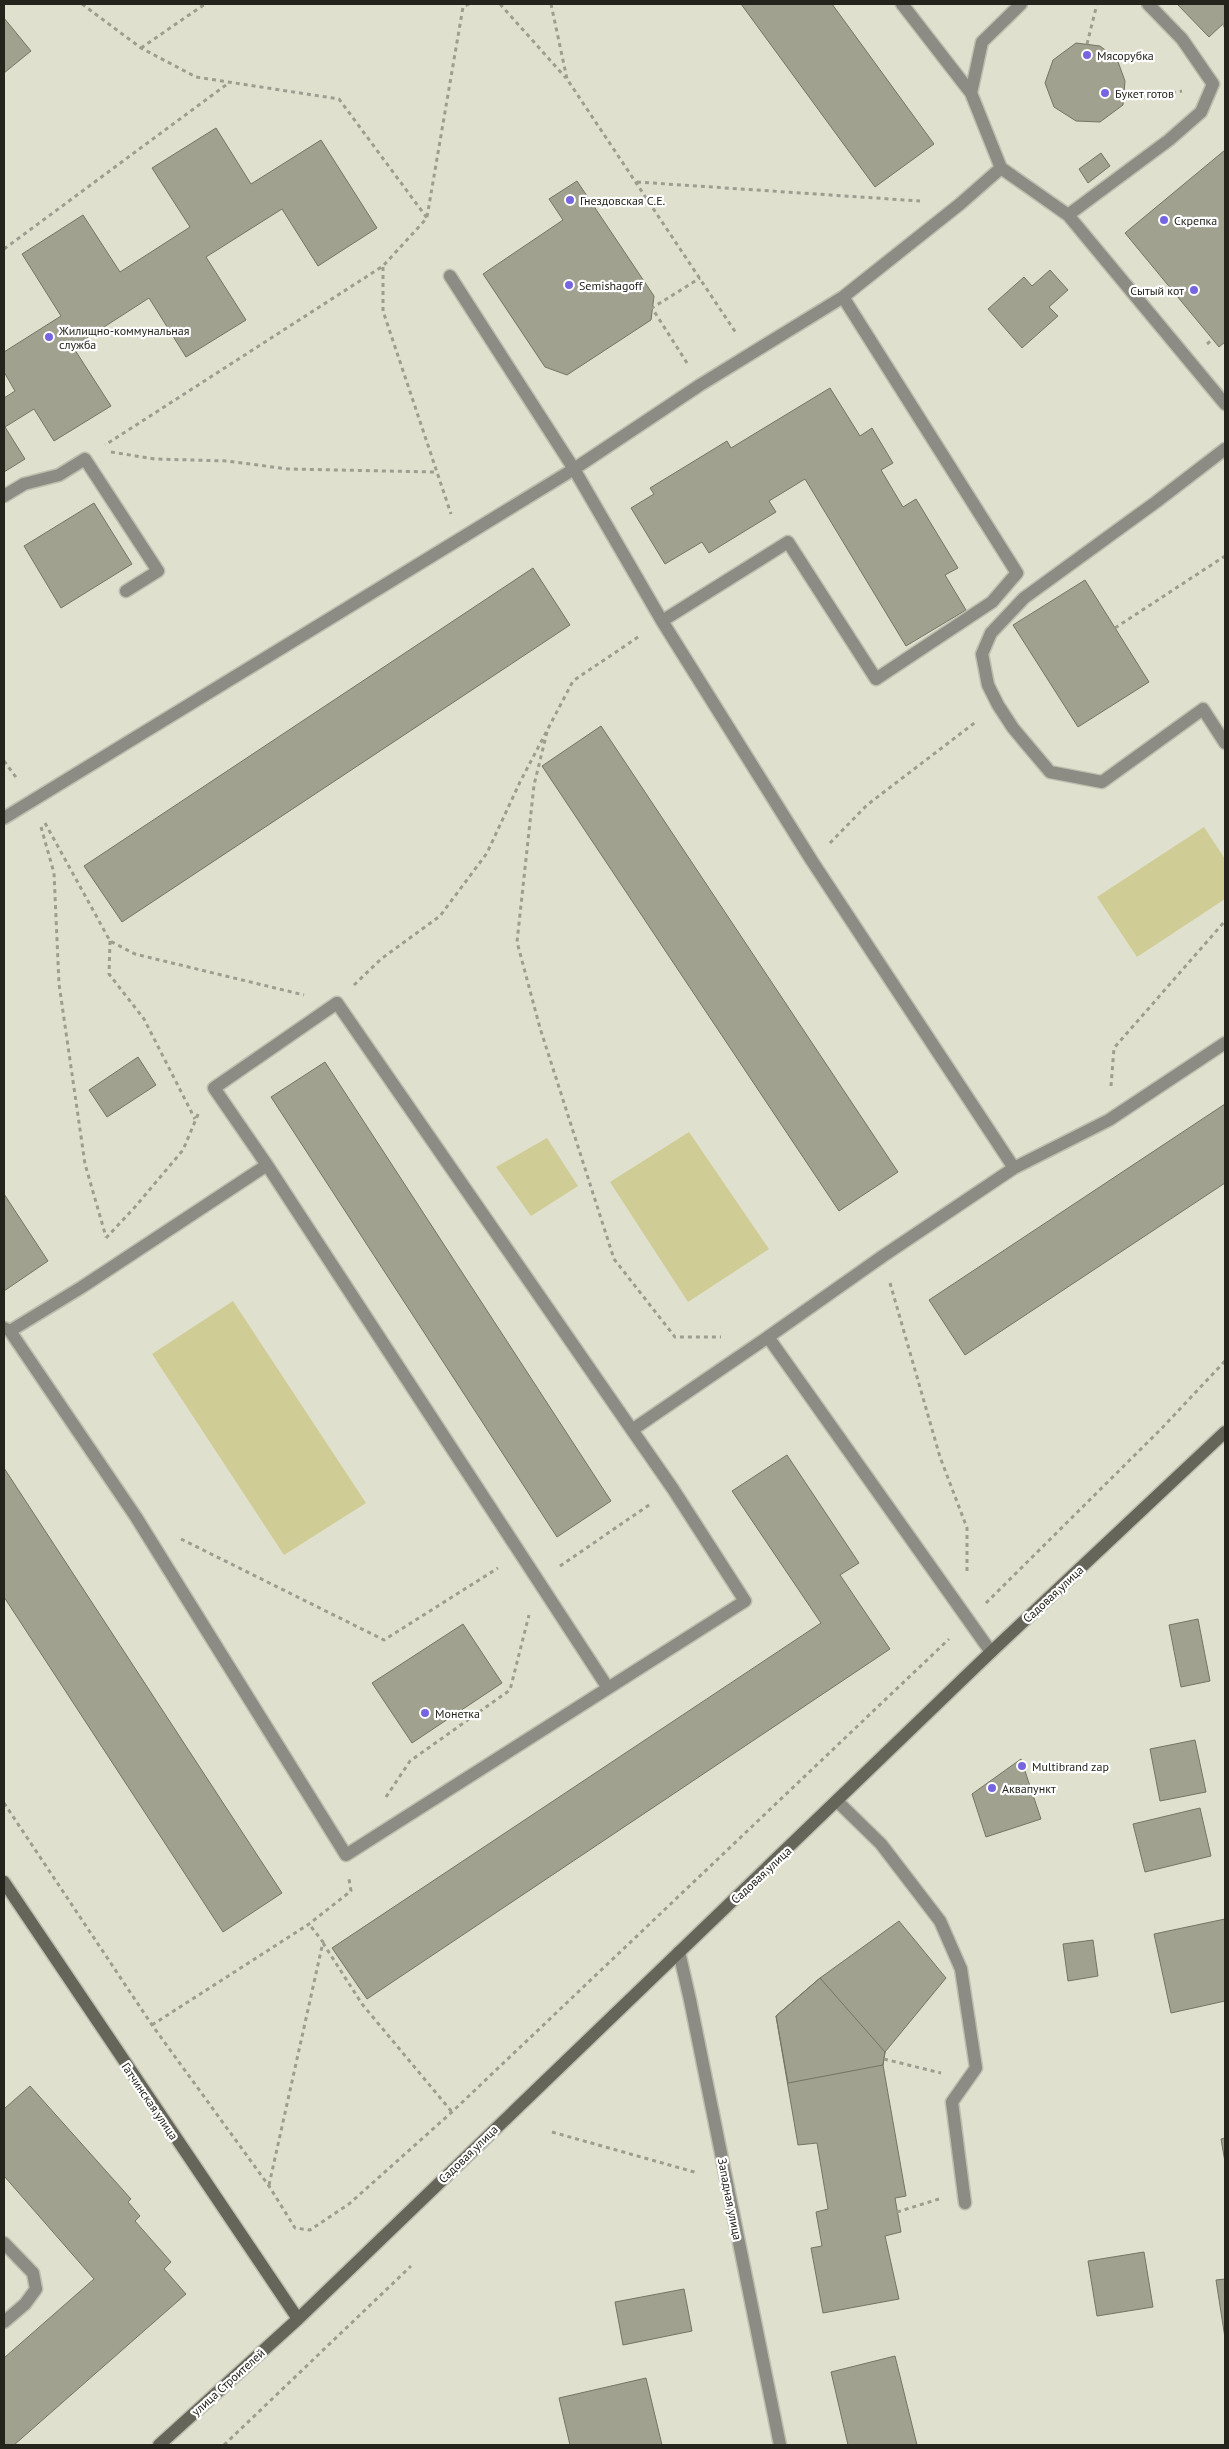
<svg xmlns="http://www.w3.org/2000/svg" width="1229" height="2449" font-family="'PT Sans',sans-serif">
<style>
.green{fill:#cfcc95}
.building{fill:#a1a190;stroke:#757565}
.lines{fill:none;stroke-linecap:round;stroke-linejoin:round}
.lane-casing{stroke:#bebeae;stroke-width:15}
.street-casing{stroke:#bebeae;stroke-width:15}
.secondary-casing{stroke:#bebeae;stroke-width:15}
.path{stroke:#9e9e90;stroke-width:3;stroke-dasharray:4 4;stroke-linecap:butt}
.lane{stroke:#8c8c85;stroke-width:12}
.street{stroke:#8c8c85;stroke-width:12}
.secondary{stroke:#65655a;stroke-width:12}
.poi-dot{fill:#7665e0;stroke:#fff;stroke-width:2}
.labels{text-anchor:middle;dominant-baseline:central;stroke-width:4.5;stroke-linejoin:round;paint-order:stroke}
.poi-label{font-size:12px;fill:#24241d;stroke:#fff;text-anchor:start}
.street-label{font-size:12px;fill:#24241d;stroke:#fff}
</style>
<rect width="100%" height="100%" fill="#e0e0ce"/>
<path class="green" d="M1204,827L1225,859V899L1137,957L1097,897Z
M689,1132L769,1249L688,1302L610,1182Z
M547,1138L578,1186L531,1216L496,1167Z
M233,1301L366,1503L284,1555L152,1354Z"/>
<path class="building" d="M741,4H832L934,144L875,187Z
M1177,4H1225V22L1209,37Z
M4,18L31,51L4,73Z
M1076,43L1100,46L1117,59L1125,81L1123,105L1100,122L1076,121L1054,107L1045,83L1053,60Z
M216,128L251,184L321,140L377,228L318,266L282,209L206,257L246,320L186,357L149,298L73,347L111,406L54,441L34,409L5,427L25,459L4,472V398L15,391L4,372V352L61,316L22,254L83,215L120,272L190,227L152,168Z
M1225,150V342L1219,347L1125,233Z
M1101,153L1110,166L1088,183L1079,169Z
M577,181L654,296L651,320L567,375L545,367L483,274L563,220L549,199Z
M1050,270L1068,290L1049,307L1058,316L1022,348L988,309L1024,277L1032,286Z
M830,388L860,436L872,428L893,463L881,470L903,507L916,499L958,568L945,575L966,610L906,646L805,479L769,501L776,512L709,553L702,542L665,564L631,508L654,494L650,488L727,441L731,448Z
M94,503L132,564L61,608L24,546Z
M533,568L570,625L122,922L84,866Z
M1085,580L1149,682L1078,727L1013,625Z
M601,726L898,1172L839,1211L542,766Z
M138,1057L156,1085L107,1117L89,1090Z
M325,1062L611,1501L557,1537L271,1097Z
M1225,1104V1183L965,1355L929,1300Z
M4,1194L48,1261L4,1291Z
M787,1455L859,1563L840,1575L890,1649L367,1999L332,1948L821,1623L732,1491Z
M4,1468L282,1893L223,1932L4,1597Z
M1198,1619L1210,1681L1181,1687L1169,1625Z
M463,1624L502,1683L412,1743L372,1683Z
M1195,1740L1206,1792L1160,1801L1150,1749Z
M1021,1759L1041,1819L986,1837L972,1794Z
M1200,1808L1211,1856L1145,1872L1133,1824Z
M1225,1919V2001L1171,2013L1154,1934Z
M899,1921L946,1978L885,2052L883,2065L906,2196L895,2198L901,2232L885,2236L899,2299L823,2313L811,2248L822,2246L816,2212L828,2209L817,2143L798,2145L776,2016L820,1978Z
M1093,1940L1098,1976L1068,1981L1063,1944Z
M820,1978L885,2052L883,2065L788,2083L776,2016Z
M30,2086L131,2199L128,2202L140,2216L135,2221L171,2262L164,2269L186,2294L14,2445H4V2358L94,2279L4,2176V2109Z
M1225,2138V2162L1221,2139Z
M1144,2252L1153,2307L1097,2316L1088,2261Z
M1225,2279V2338L1216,2280Z
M684,2289L692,2331L623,2345L615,2302Z
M895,2356L917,2445H848L831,2372Z
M646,2378L662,2445H570L559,2398Z"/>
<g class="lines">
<g class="lane-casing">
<path id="lane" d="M902,4L971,93
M1001,168L1068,215L1225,404
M1068,215L1169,140L1201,112L1213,84L1182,39L1148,4
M450,276L574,469L662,621L788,542L876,679L992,602L1017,573L843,297
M1225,449L1156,502L1024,598L991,633L982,654L988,685L998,705L1013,728L1050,772L1102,782L1203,709L1225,743
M4,496L24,484L59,475L85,459L158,571L126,591
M662,621L812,861L1014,1168
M4,818L574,469L700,385L843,297L960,204L1001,168L971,93L982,42L1021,4
M4,1328L10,1331L136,1517L346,1855L745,1601L673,1489L632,1430L768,1337L991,1652
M10,1331L82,1287L267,1165
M768,1337L883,1256L1014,1168L1109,1120L1225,1043
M608,1688L267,1165L214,1088L337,1003L632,1430
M838,1802L881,1844L940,1921L961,1969L976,2068L952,2102L965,2203
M4,2243L33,2273L36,2289L25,2304L4,2322"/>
</g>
<g class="street-casing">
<path id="street" d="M679,1952L690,2000L780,2445"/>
</g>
<g class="secondary-casing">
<path id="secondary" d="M4,1882L298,2319
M159,2445L298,2319L991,1652L1225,1432"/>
</g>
<path class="path" d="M82,4L141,48L196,77L339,99L427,218L383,266L105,445
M500,4L566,78
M551,4L567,79L736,333
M1224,23L1225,30
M1087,44L1097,4
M141,48L205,4
M1124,92L1172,93L1182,91
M637,182L920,201
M427,217L463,7L469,4
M4,249L230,82
M383,267V311L451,514
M1207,344L1213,339
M687,363L652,308L700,278
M111,452L155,459L227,461L288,469L436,472
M1115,628L1225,556
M547,732L534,785L517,942L540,1028L614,1259L675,1337H721
M4,761L18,780
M45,823L110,941L135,954L304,995
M41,827L54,873L59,984L85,1164L106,1237
M830,843L867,805L977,721
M110,941L109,974L144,1019L195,1119
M354,985L381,959L440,916L487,853L520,782L573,681L641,635
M1111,1086L1114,1048L1225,921
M106,1238L135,1207L183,1150L199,1112
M890,1283L940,1457L967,1528V1572
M181,1539L384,1640L498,1568
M560,1566L652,1503
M986,1603L1162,1428L1225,1361
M386,1797L410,1761L510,1690L529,1615
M4,1803L152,2025L269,2186L295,2228L310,2230L349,2204L452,2112L949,1639
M323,1943L362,2004L452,2112
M152,2025L309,1924L351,1891L349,1879
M884,2059L941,2073
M552,2132L698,2173
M269,2185L323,1942L309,1924
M897,2212L939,2199
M224,2445L411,2266"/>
<use href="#lane" class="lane"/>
<use href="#street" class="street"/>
<use href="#secondary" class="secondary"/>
</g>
<g class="poi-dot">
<circle cx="1087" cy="55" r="5"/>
<circle cx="1105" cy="93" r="5"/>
<circle cx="570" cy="200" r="5"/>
<circle cx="1164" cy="220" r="5"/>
<circle cx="569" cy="285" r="5"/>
<circle cx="1194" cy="290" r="5"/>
<circle cx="49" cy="337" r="5"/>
<circle cx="425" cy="1713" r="5"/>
<circle cx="1022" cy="1766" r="5"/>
<circle cx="992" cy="1788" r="5"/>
</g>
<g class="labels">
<g class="poi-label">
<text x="1097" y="55">Мясорубка</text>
<text x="1115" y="93">Букет готов</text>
<text x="580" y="200">Гнездовская С.Е.</text>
<text x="1174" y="220">Скрепка</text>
<text x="579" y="285">Semishagoff</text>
<text x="1184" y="290" text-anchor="end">Сытый кот</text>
<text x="59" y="330">Жилищно-коммунальная<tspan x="59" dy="14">служба</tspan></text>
<text x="435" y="1713">Монетка</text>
<text x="1032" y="1766">Multibrand zap</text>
<text x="1002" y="1788">Аквапункт</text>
</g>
<g class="street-label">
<text transform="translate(1053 1594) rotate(-43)">Садовая улица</text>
<text transform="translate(761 1875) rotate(-43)">Садовая улица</text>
<text transform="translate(150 2101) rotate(56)">Гатчинская улица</text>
<text transform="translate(468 2154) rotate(-44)">Садовая улица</text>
<text transform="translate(730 2199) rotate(79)">Западная улица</text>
<text transform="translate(228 2382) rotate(-42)">улица Строителей</text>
</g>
</g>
<rect width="1229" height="2449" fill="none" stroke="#24241d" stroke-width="10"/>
</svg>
